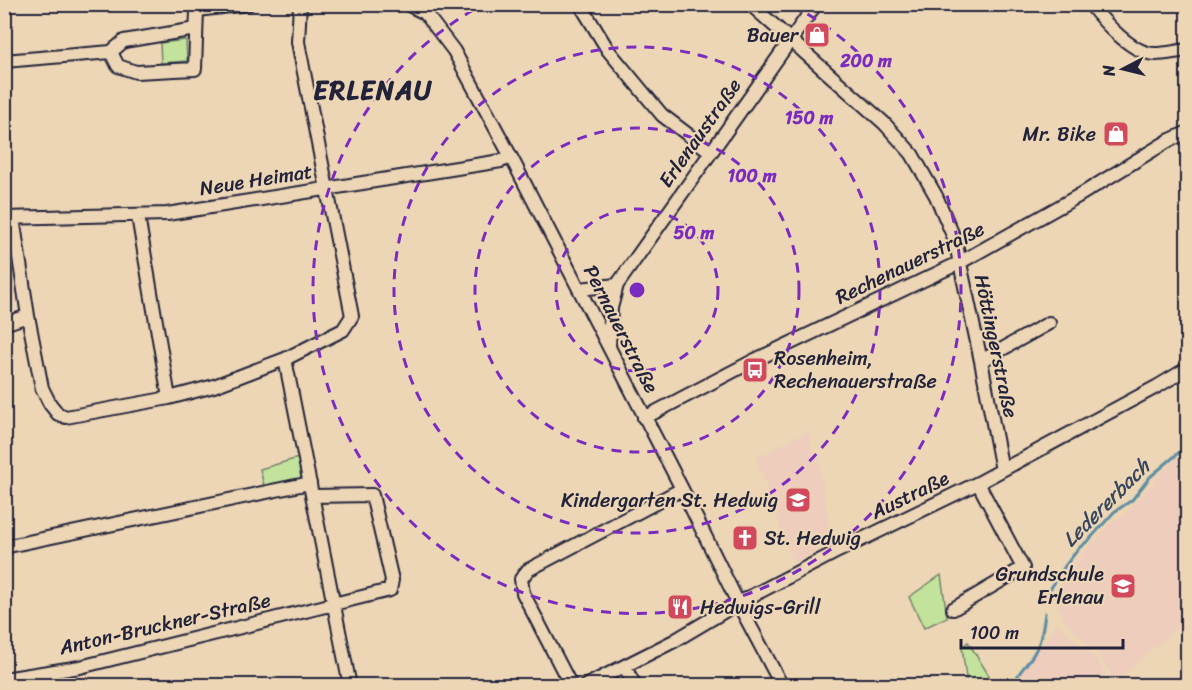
<svg xmlns="http://www.w3.org/2000/svg" width="1192" height="690" font-family="Sriracha,sans-serif">
<style>
.built{fill:#eecdbd}
.green{fill:#c3e39c;stroke:#72826c;stroke-width:1.5}
.lines{fill:none;stroke-linecap:round;stroke-linejoin:round}
.stream{stroke:#608ea3;stroke-width:3}
.minor-casing{stroke:#22223b;stroke-width:16}
.minor{stroke:#ecd6b5;stroke-width:12}
.ring{fill:none;stroke:#7b2cbf;stroke-width:3;stroke-dasharray:10 8}
.labels{text-anchor:middle;dominant-baseline:central;stroke-width:4.5;stroke-linejoin:round;paint-order:stroke}
.poi-label{font-size:20px;fill:#22223b;stroke:#ecd6b5;text-anchor:end}
.street-label{font-size:20px;fill:#22223b;stroke:#ecd6b5}
.water-label{font-size:21px;font-style:italic;fill:#37465e;stroke:#ecd6b5}
.district-label{font-size:26px;font-weight:bold;letter-spacing:1.5px;fill:#22223b;stroke:#ecd6b5}
.centre{fill:#7b2cbf;stroke:#ecd6b5;stroke-width:3}
.ring-label{font-size:18px;text-anchor:middle;font-weight:bold;fill:#7b2cbf;stroke:#ecd6b5;stroke-width:4.5;stroke-linejoin:round;paint-order:stroke}
</style>
<rect width="100%" height="100%" fill="#ecd6b5"/>
<filter id="ink" filterUnits="userSpaceOnUse"><feTurbulence type="fractalNoise" baseFrequency=".0167" numOctaves="2"/><feDisplacementMap in="SourceGraphic" scale="12" xChannelSelector="R" yChannelSelector="G"/><feConvolveMatrix kernelMatrix="1 2 1 2 8 2 1 2 1" color-interpolation-filters="sRGB"/></filter>
<g filter="url(#ink)">
<path class="built" d="M809,431L813,456L818,455L832,544L793,563L756,457Z
M1187,448V618L1116,682L1097,653L1068,625L1054,601L1055,595L1063,578L1087,548L1112,522L1123,515L1175,459Z
M1058,624L1099,662L1105,673L1091,685H1016L1019,673Z"/>
<path class="green" d="M186,40L187,61L161,63L160,43Z
M302,457L304,478L264,486L260,469Z
M941,575L947,617L924,628L909,597Z
M968,642L993,682L988,685H967L962,647Z"/>
<g class="lines">
<path class="stream" d="M1051,588L1065,566L1079,548L1089,540L1114,512L1132,500L1150,477L1188,445
M1013,686C1017,673 1024,668 1031,658C1041,644 1043,629 1045,613"/>
<g class="minor-casing">
<path id="minor" d="M407,4L425,13L454,51L511,157L682,489L738,603L782,686
M580,4L608,50L662,115L711,152
M750,4L884,123L912,154L936,196L955,240L981,361L1002,470
M1090,4C1103,21 1132,54 1155,54C1166,54 1177,51 1188,50
M196,29L124,41L111,52L118,66L136,72L195,69L197,10L248,4
M4,61L111,52
M138,216L169,398
M4,218L167,214L501,161L511,157
M13,218L28,316L42,388L50,404L58,414L66,417L169,398L214,386L285,359L343,330L352,316L298,42L300,4
M579,289L617,285
M4,324L28,316
M609,347L611,308L617,285L816,4
M285,359L350,686
M981,361L1049,323
M644,418L751,362L959,263L1080,195L1168,141L1188,132
M4,547L310,483
M953,609L1023,568L978,483
M625,667L635,686
M4,679L80,667L390,590L392,580L372,495L313,496
M571,686L523,593L521,579L528,570L682,489
M585,686L674,641L738,603L838,551L978,483L1158,386L1188,368"/>
</g>
<use href="#minor" class="minor"/>
</g>
</g>
<g class="ring">
<circle cx="637" cy="290" r="81"/>
<circle cx="637" cy="290" r="162"/>
<circle cx="637" cy="290" r="243"/>
<path d="M792 5A324 324 0 1 1 482 5"/>
</g>
<defs>
<g id="shop-square" transform="scale(1.35)"><rect x="-9" y="-9" width="18" height="18" rx="4" fill="#d1495b" stroke="#ecd6b5"/><path d="M-5-2.5h2.3a2.7 3.5 0 0 1 5.4 0H5L5.5 6h-11ZM-1.5-2.5h3a1.5 2.3 0 0 0-3 0Z" fill="#fff"/></g>
<g id="bus-square" transform="scale(1.35)"><rect x="-9" y="-9" width="18" height="18" rx="4" fill="#d1495b" stroke="#ecd6b5"/><path d="M-5-6H5V4H4V6H2V4H-2V6H-4V4H-5ZM-3.5-4V0h7V-4ZM-3.5 1.2v1.5H-2V1.2ZM2 1.2v1.5H3.5V1.2Z" fill="#fff"/></g>
<g id="school-square" transform="scale(1.35)"><rect x="-9" y="-9" width="18" height="18" rx="4" fill="#d1495b" stroke="#ecd6b5"/><path d="M0-5L7-2L0 1L-7-2ZM-4 1L0 2.5L4 1V4Q0 6-4 4Z" fill="#fff"/></g>
<g id="church-square" transform="scale(1.35)"><rect x="-9" y="-9" width="18" height="18" rx="4" fill="#d1495b" stroke="#ecd6b5"/><path d="M-1.2-6h2.4v3.5h3.3v2.4h-3.3V6h-2.4V-.1h-3.3v-2.4h3.3Z" fill="#fff"/></g>
<g id="restaurant-square" transform="scale(1.35)"><rect x="-9" y="-9" width="18" height="18" rx="4" fill="#d1495b" stroke="#ecd6b5"/><path d="M-5-6h1v4h1v-4h1v4h1v-4h1v5L-1.5 .5V6h-2V.5L-5-1ZM5-6V6H3V1.5H1.5Q1.5-4 5-6Z" fill="#fff"/></g>
</defs>
<g fill-rule="evenodd">
<use href="#shop-square" x="817" y="35"/>
<use href="#shop-square" x="1116" y="134"/>
<use href="#bus-square" x="755" y="370"/>
<use href="#school-square" x="798" y="500"/>
<use href="#church-square" x="745" y="538"/>
<use href="#school-square" x="1123" y="586"/>
<use href="#restaurant-square" x="680" y="607"/>
</g>
<g class="labels">
<g class="poi-label">
<text x="798" y="35">Bauer</text>
<text x="1096" y="134">Mr. Bike</text>
<text x="774" y="358" text-anchor="start">Rosenheim,<tspan x="774" dy="23">Rechenauerstraße</tspan></text>
<text x="778" y="500">Kindergarten St. Hedwig</text>
<text x="764" y="538" text-anchor="start">St. Hedwig</text>
<text x="1104" y="574">Grundschule<tspan x="1104" dy="23">Erlenau</tspan></text>
<text x="700" y="607" text-anchor="start">Hedwigs-Grill</text>
</g>
<g class="street-label">
<text transform="translate(700 133) rotate(-55)">Erlenaustraße</text>
<text transform="translate(256 180) rotate(-9)">Neue Heimat</text>
<text transform="translate(910 263) rotate(-26)">Rechenauerstraße</text>
<text transform="translate(621 329) rotate(63)">Pernauerstraße</text>
<text transform="translate(996 346) rotate(78)">Höttingerstraße</text>
<text transform="translate(910 495) rotate(-26)">Austraße</text>
<text transform="translate(165 624) rotate(-13)">Anton-Bruckner-Straße</text>
</g>
<g class="water-label">
<text transform="translate(1106 503) rotate(-45)">Ledererbach</text>
</g>
<g class="district-label">
<text x="373" y="90">ERLENAU</text>
</g>
</g>
<circle cx="637" cy="290" r="9" class="centre"/>
<g class="ring-label">
<text x="866" y="67">200 m</text>
<text x="809" y="124">150 m</text>
<text x="752" y="182">100 m</text>
<text x="694" y="239">50 m</text>
</g>
<rect width="1192" height="690" fill="none" stroke="#ecd6b5" stroke-width="24"/>
<rect x="12" y="12" width="1168" height="666" fill="none" stroke="#22223b" stroke-width="2" filter="url(#ink)"/>
<g transform="translate(1123 69) rotate(263)" stroke="#ecd6b5" stroke-width="4.5" paint-order="stroke">
<path d="M0-4.5L10 22L0 15L-10 22Z" fill="#22223b"/>
<text y="-9" font-size="16" font-weight="bold" text-anchor="middle" fill="#22223b">N</text>
</g>
<path d="M961 639v9h162v-9" fill="none" stroke="#22223b" stroke-width="3"/>
<text x="970" y="639" font-size="18" fill="#22223b" stroke="#ecd6b5" stroke-width="4.5" paint-order="stroke">100 m</text>
</svg>
